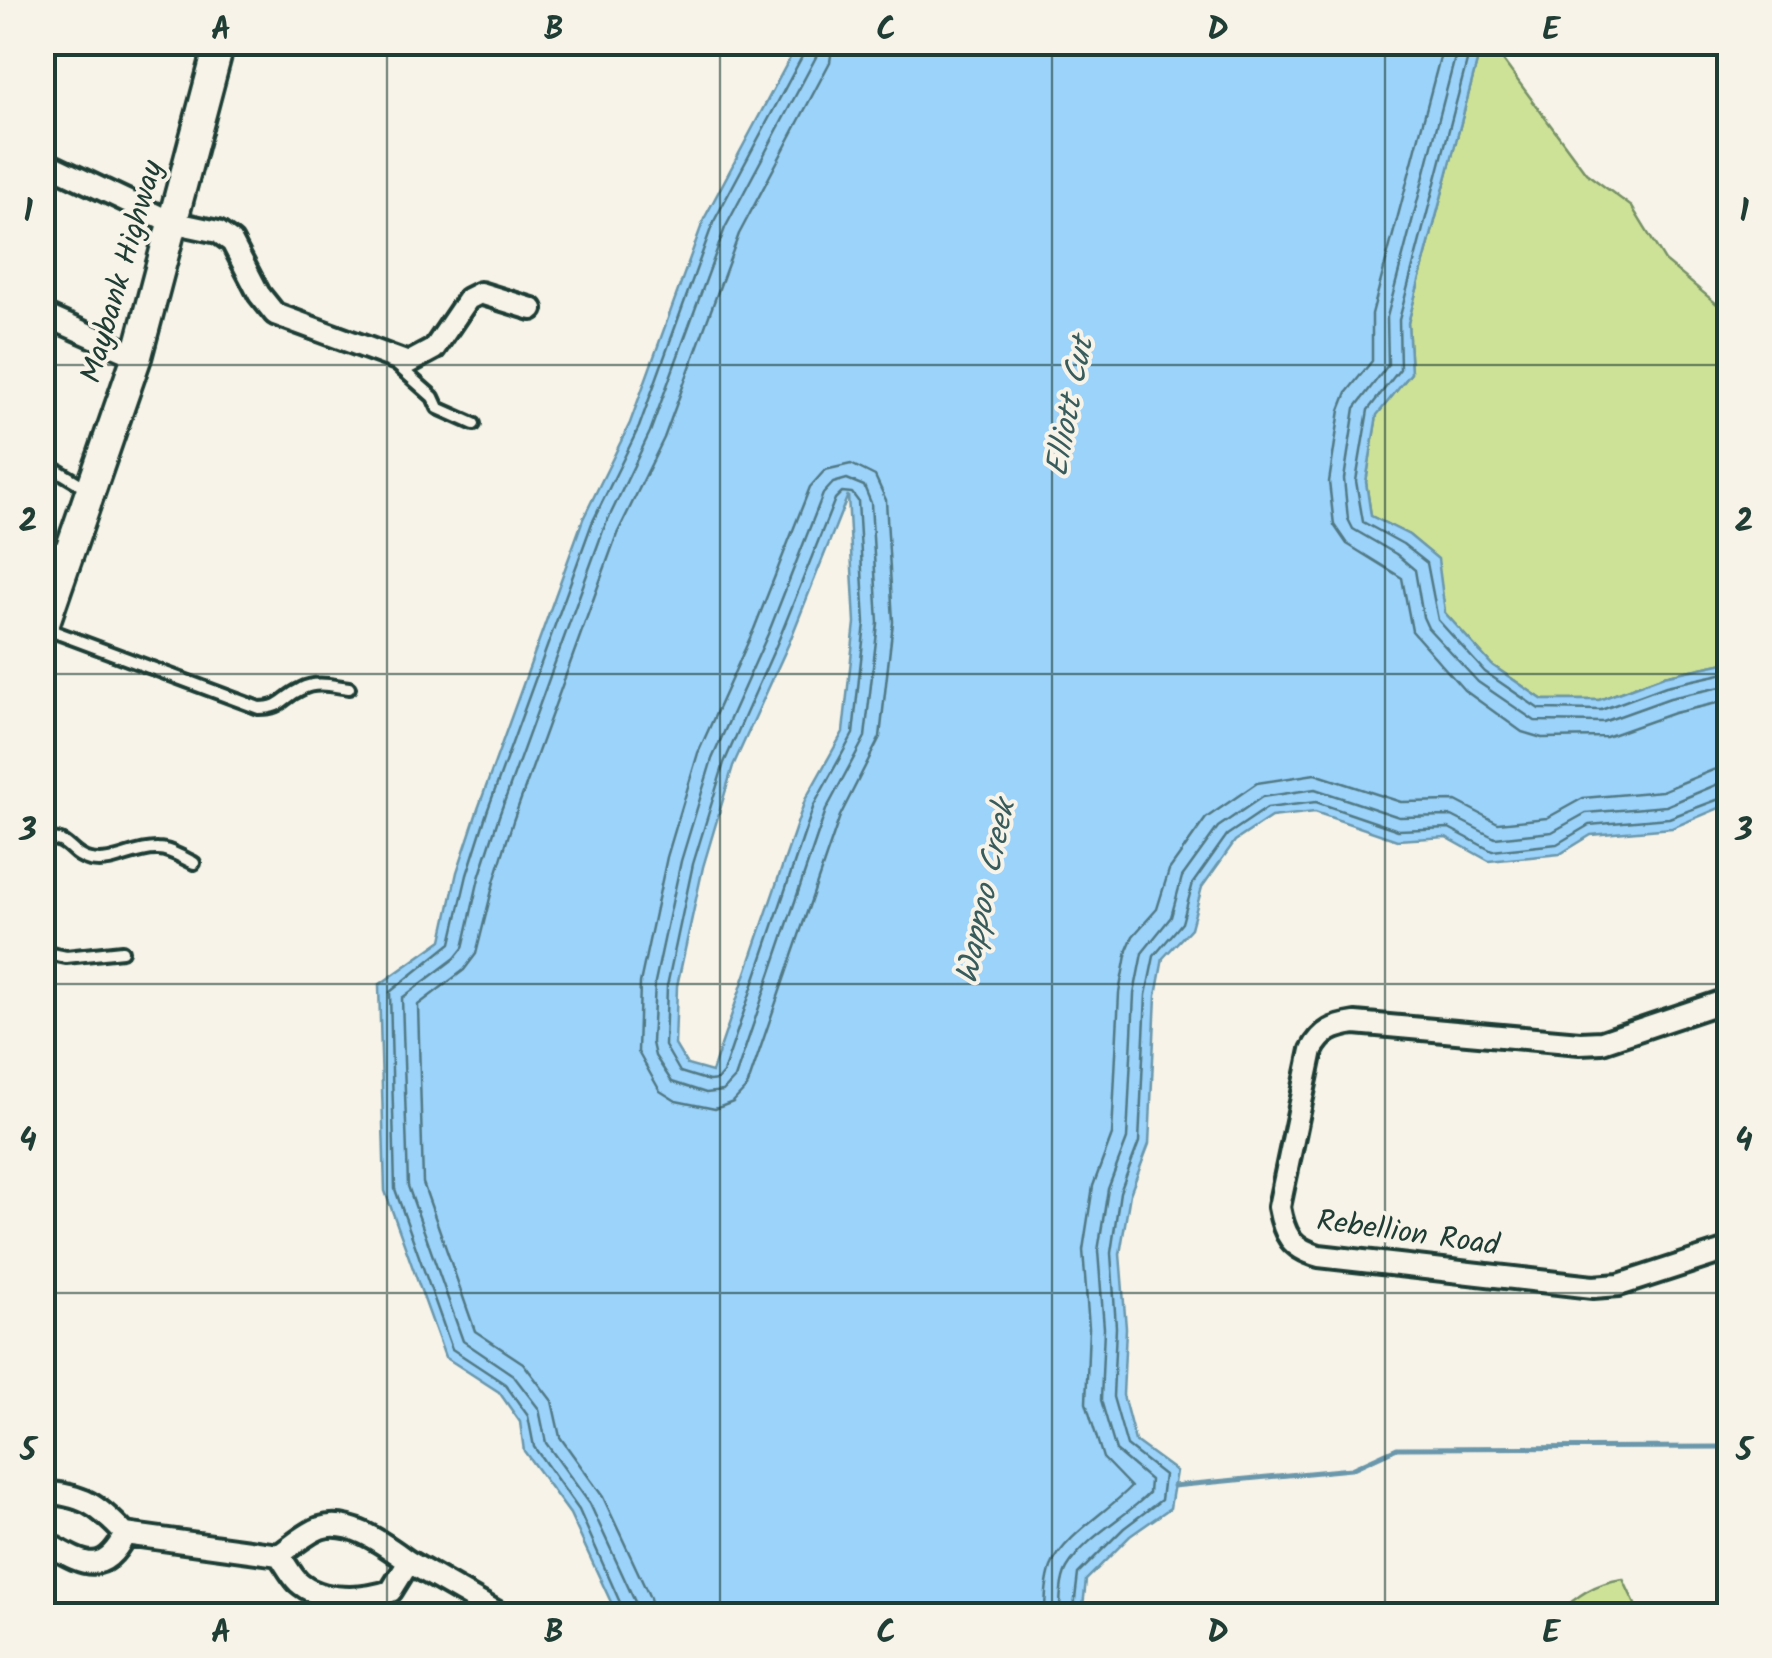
<svg xmlns="http://www.w3.org/2000/svg" width="1772" height="1658" font-family="Kalam,sans-serif">
<style>
.green{fill:#cde297;stroke:#769066;stroke-width:2.5}
.water{fill:#9cd3fb;stroke:#6a97ab;stroke-width:2.5;fill-rule:evenodd}
.lines{fill:none;stroke-linecap:round;stroke-linejoin:round}
.shore{stroke:#517984;stroke-width:2.5}
.stream{stroke:#6a97ab;stroke-width:5}
.lane-casing{stroke:#1f3d34;stroke-width:18}
.street-casing{stroke:#1f3d34;stroke-width:28}
.secondary-casing{stroke:#1f3d34;stroke-width:35}
.lane{stroke:#f7f3e8;stroke-width:10}
.street{stroke:#f7f3e8;stroke-width:20}
.secondary{stroke:#f7f3e8;stroke-width:28}
.grid{fill:none;stroke:#1f3d34;stroke-width:2.5;stroke-opacity:0.55}
.labels{text-anchor:middle;dominant-baseline:central;stroke-width:8;stroke-linejoin:round;paint-order:stroke}
.street-label{font-size:30px;fill:#1f3d34;stroke:#f7f3e8}
.water-label{font-size:32px;font-style:italic;fill:#385b5c;stroke:#f7f3e8}
.neatline{fill:none;stroke:#1f3d34;stroke-width:4}
.grid-label{font-size:32px;text-anchor:middle;font-weight:bold;fill:#1f3d34}
</style>
<rect width="100%" height="100%" fill="#f7f3e8"/>
<filter id="ink" filterUnits="userSpaceOnUse"><feTurbulence type="fractalNoise" baseFrequency=".01" numOctaves="2"/><feDisplacementMap in="SourceGraphic" scale="20" xChannelSelector="R" yChannelSelector="G"/><feConvolveMatrix kernelMatrix="1 2 1 2 8 2 1 2 1" color-interpolation-filters="sRGB"/></filter>
<g filter="url(#ink)">
<path class="green" d="M1482,43H1490L1586,173L1632,207L1665,261L1729,314V662L1664,676L1599,700H1543L1492,665L1445,613L1437,559L1409,535L1371,516L1366,482L1377,414L1411,373L1408,323Z
M1623,1579L1640,1615H1556C1577,1596 1594,1583 1623,1579Z"/>
<path class="water" d="M798,43H1482L1408,323L1411,373L1377,415L1366,482L1371,516L1409,535L1438,559L1445,613L1492,665L1543,700H1599L1664,676L1729,662V804L1672,828L1591,835L1560,854L1489,861L1446,837L1397,840L1315,812L1271,817L1235,841L1202,887L1191,928L1163,958L1156,996L1149,1144L1130,1194L1120,1254L1126,1328L1123,1395L1135,1441L1176,1471L1170,1508L1130,1536L1086,1580L1082,1615H617L570,1514L524,1451L520,1422L499,1392L445,1357L385,1191L379,985L442,940L457,872L478,809L583,519L630,423L704,219ZM848,495L855,623L843,732L805,800L712,1072L687,1065L675,1045L677,986L703,867L733,766L789,643Z"/>
<g class="lines">
<path class="shore" d="M1444,42L1372,314V361L1347,392L1340,410L1329,482L1334,525L1347,544L1402,578L1412,631L1464,690L1522,732L1542,738L1606,737L1674,713L1730,700
M1459,42L1387,317L1388,365L1355,408L1344,479L1348,519L1353,529L1396,554L1415,570L1423,617L1428,628L1478,682L1535,721L1603,722L1670,698L1730,685
M1472,42L1399,320L1400,369L1368,410L1356,481L1363,522L1403,544L1427,563L1438,620L1485,672L1539,709L1601,710L1666,686L1730,672
M851,464L875,476L886,500L893,622L880,737L840,816L747,1087L733,1102L715,1109L676,1101L660,1091L638,1052L640,983L667,857L698,753L754,629L810,487L825,470Z
M847,479L864,486L871,503L878,623L865,737L826,810L735,1078L723,1091L706,1093L672,1082L655,1056L652,1043L655,982L681,861L712,759L768,634L823,494L833,483Z
M842,492L852,493L858,501L865,623L853,734L814,805L723,1073L717,1080L709,1081L680,1072L665,1046L667,986L693,864L724,763L779,639L835,499Z
M626,1616L579,1510L534,1447L528,1416L505,1384L452,1349L395,1189L390,992L451,943L467,875L487,812L592,523L639,427L713,223L805,51L806,42
M638,1616L636,1604L590,1504L546,1443L539,1409L513,1375L463,1341L408,1186L402,998L455,958L463,948L479,878L499,816L604,528L650,432L725,228L816,57L818,42
M653,1616L650,1598L603,1497L560,1437L552,1401L523,1363L475,1331L423,1183L418,1005L464,970L476,954L494,882L513,821L617,534L664,438L739,234L830,62L833,42
M1045,1616C1045,1600 1046,1581 1051,1567C1063,1537 1109,1510 1131,1487L1103,1458L1086,1403L1089,1328L1083,1250L1093,1186L1112,1135L1119,993L1127,950L1133,936L1157,909L1169,870L1206,818L1257,783L1315,774L1401,802L1456,801L1498,823L1547,818L1583,798L1662,791L1713,770L1730,767
M1060,1616C1060,1602 1060,1580 1067,1568C1086,1536 1125,1518 1149,1493L1150,1480L1116,1451L1101,1400L1104,1328L1098,1251L1108,1189L1127,1139L1134,994L1142,953L1171,917L1182,877L1218,827L1262,797L1315,789L1399,817L1452,816L1495,838L1552,832L1586,813L1666,806L1718,784L1730,782
M1073,1616L1078,1574L1124,1528L1161,1500L1164,1475L1127,1446L1113,1397L1116,1327L1111,1253L1120,1192L1139,1142L1146,995L1154,956L1182,923L1193,883L1227,835L1267,808L1316,802L1398,830L1449,828L1492,851L1557,844L1589,825L1669,818L1730,795"/>
<path class="stream" d="M1173,1486L1351,1469L1397,1448L1730,1447"/>
<g class="lane-casing">
<path id="lane" d="M397,365L433,397L438,408L474,424
M42,461L90,490
M42,543L65,551
M47,629L259,708C283,708 281,698 301,689C316,681 333,686 349,688
M42,839C71,836 68,855 90,860C114,865 134,848 158,849C170,849 183,858 194,863
M42,952L66,957L122,951"/>
</g>
<g class="street-casing">
<path id="street" d="M42,161L171,222L218,232L232,242L259,294L275,314L408,363L434,349L468,299L480,293L532,309
M42,314L137,356
M1730,999L1602,1042L1580,1043L1355,1023C1334,1026 1322,1031 1312,1050L1279,1207C1284,1235 1291,1248 1319,1256L1593,1287L1619,1285L1730,1249
M42,1492C83,1495 97,1504 125,1534C102,1581 79,1561 42,1541
M125,1534L279,1555C291,1547 306,1533 320,1528C351,1518 385,1545 409,1562L391,1591C365,1600 321,1603 298,1582C291,1575 285,1563 279,1555
M409,1562L503,1616"/>
</g>
<g class="secondary-casing">
<path id="secondary" d="M42,631L137,356L220,42"/>
</g>
<use href="#lane" class="lane"/>
<use href="#street" class="street"/>
<use href="#secondary" class="secondary"/>
</g>
</g>
<path class="grid" d="M387,42V1616M720,42V1616M1052,42V1616M1385,42V1616M42,365H1730M42,674H1730M42,984H1730M42,1293H1730"/>
<g class="labels">
<g class="street-label">
<text transform="translate(123 272) rotate(-74)">Maybank Highway</text>
<text transform="translate(1408 1234) rotate(8)">Rebellion Road</text>
</g>
<g class="water-label">
<text transform="translate(1071 407) rotate(-79)">Elliott Cut</text>
<text transform="translate(987 892) rotate(-78)">Wappoo Creek</text>
</g>
</g>
<rect width="1772" height="1658" fill="none" stroke="#f7f3e8" stroke-width="110"/>
<rect x="55" y="55" width="1662" height="1548" class="neatline"/>
<g class="grid-label">
<text x="221" y="39">A</text>
<text x="554" y="39">B</text>
<text x="886" y="39">C</text>
<text x="1218" y="39">D</text>
<text x="1551" y="39">E</text>
<text x="28" y="221">1</text>
<text x="1744" y="221">1</text>
<text x="28" y="531">2</text>
<text x="1744" y="531">2</text>
<text x="28" y="840">3</text>
<text x="1744" y="840">3</text>
<text x="28" y="1150">4</text>
<text x="1744" y="1150">4</text>
<text x="28" y="1460">5</text>
<text x="1744" y="1460">5</text>
<text x="221" y="1642">A</text>
<text x="554" y="1642">B</text>
<text x="886" y="1642">C</text>
<text x="1218" y="1642">D</text>
<text x="1551" y="1642">E</text>
</g>
</svg>
